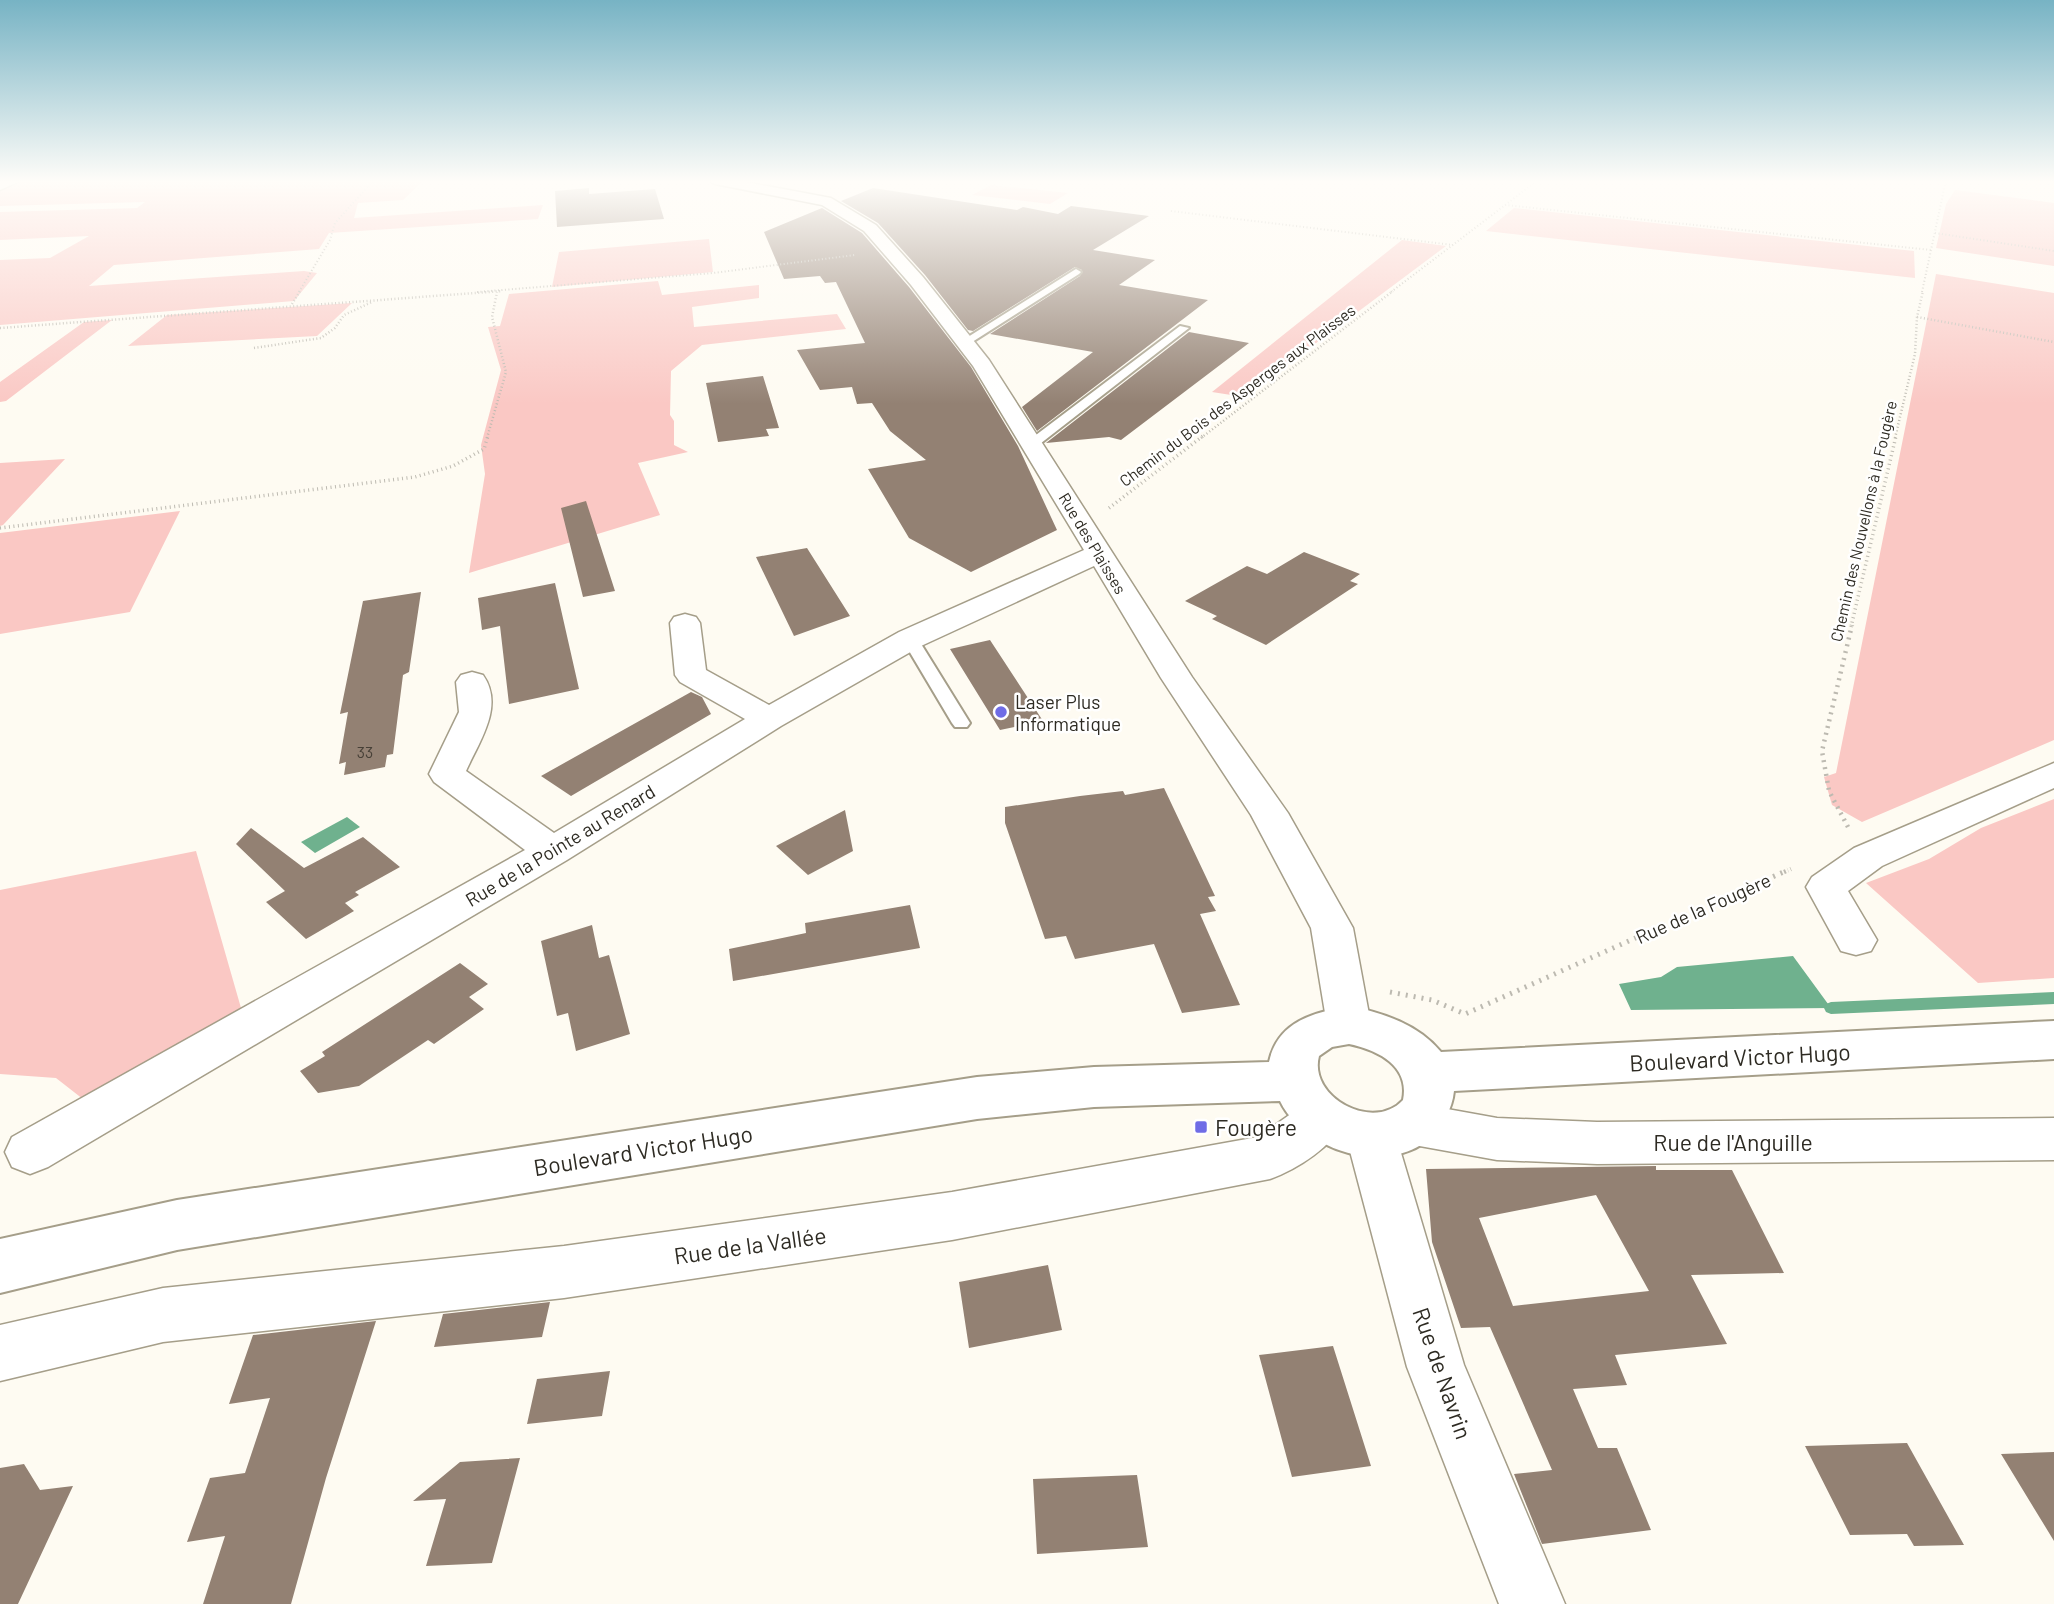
<svg xmlns="http://www.w3.org/2000/svg" width="2054" height="1604" font-family="Barlow,sans-serif">
<style>
.green{fill:#fac8c4}
.water{fill:#6fb18e}
.lines{fill:none;stroke-linecap:round;stroke-linejoin:round}
.stream{fill:#6fb18e;fill-rule:evenodd}
.building{fill:#938173;fill-rule:evenodd}
.lane-casing{stroke:#a59e89;stroke-width:4}
.street-casing{stroke:#a59e89;stroke-width:3}
.secondary-casing{stroke:#a59e89;stroke-width:4}
.path-far4{stroke:#bdbab1;stroke-width:2;stroke-dasharray:1 2.5;stroke-linecap:butt}
.path-far3{stroke:#bdbab1;stroke-width:2.5;stroke-dasharray:1 2.5;stroke-linecap:butt}
.path-far2{stroke:#bdbab1;stroke-width:3.5;stroke-dasharray:1 3.5;stroke-linecap:butt}
.path-far1{stroke:#bdbab1;stroke-width:4.5;stroke-dasharray:2 5;stroke-linecap:butt}
.path{stroke:#bdbab1;stroke-width:5;stroke-dasharray:2 6;stroke-linecap:butt}
.lane{fill:#fff;fill-rule:evenodd}
.street{fill:#fff;fill-rule:evenodd}
.secondary{fill:#fff;fill-rule:evenodd}
.poi-dot{fill:#6f6ce6;stroke:#fff;stroke-width:2.5}
.labels{text-anchor:middle;dominant-baseline:central;stroke-width:5;stroke-linejoin:round;paint-order:stroke}
.far-street-label{font-size:16px;fill:#2e2b23;stroke:#fff}
.number-label{font-size:16px;fill:#474037}
.poi-label{font-size:19px;fill:#2e2b23;stroke:#fff;text-anchor:start}
.street-label{font-size:19px;fill:#2e2b23;stroke:#fff}
.near-street-label{font-size:23px;fill:#2e2b23;stroke:#fff}
.near-poi-label{font-size:23px;fill:#2e2b23;stroke:#fff;text-anchor:start}
</style>
<rect width="100%" height="100%" fill="#fefbf2"/>
<path class="green" d="M26,180H424L403,200L358,203L354,218L543,205L538,219L329,233L319,249L114,265L89,286L304,271L317,273L294,301L0,325V260L50,258L89,236L0,240V212L137,208L145,202L0,206V190Z
M991,185L1068,193L1050,204L972,195Z
M1955,190L2054,203V266L1936,248L1946,204Z
M1514,208L1914,251L1915,278L1486,231Z
M709,239L713,272L552,287L559,252Z
M1402,240L1446,246L1244,397L1212,392Z
M1936,274L2054,293V740L1862,822L1832,805L1824,777L1836,773Z
M658,281L662,295L759,285V298L692,307L694,327L837,314L846,329L702,345L671,371L670,415L674,421V445L688,452L638,463L660,515L469,573L485,474L481,445L501,370L488,327L500,326L509,294Z
M352,303L317,336L128,346L167,315Z
M112,320L6,401L0,402V382L84,322Z
M65,459L3,525L0,526V463Z
M180,511L130,612L0,634V533Z
M2054,799V978L1978,983L1866,883L1929,859L1981,828Z
M196,851L243,1015L88,1103L56,1078L0,1074V890Z"/>
<path class="water" d="M347,817L360,827L315,853L301,842Z
M1793,956L1831,1008L1631,1010L1619,984L1661,977L1677,967Z"/>
<g class="lines">
<path class="stream" d="M2054,992V1004L1831,1014L1826,1012L1824,1008L1826,1004L1831,1002Z"/>
</g>
<path class="building" d="M589,188V194L655,189L664,219L557,227L555,191Z
M873,188L1017,210L1023,207L1058,214L1071,206L1149,216L1093,250L1155,260L1119,285L1208,300L1037,431L1022,407L1093,352L990,334L1080,276L1082,270L1075,267L973,331L968,330L925,275L878,223L841,201Z
M822,208L862,233L909,287L971,367L1018,446L1057,530L971,572L909,538L868,469L926,460L890,431L872,403L857,404L852,387L820,390L797,350L865,343L836,282L825,283L820,276L784,279L764,232Z
M1189,332L1249,343L1121,440L1109,437L1046,443Z
M763,376L779,428L766,429L769,436L718,442L706,383Z
M586,501L615,591L583,597L561,508Z
M807,548L850,616L794,636L756,557Z
M1304,552L1360,574L1350,581L1358,584L1266,645L1212,619L1217,616L1185,601L1247,566L1267,574Z
M555,583L579,689L509,704L500,626L482,630L478,598Z
M421,592L409,672L403,675L393,754L387,755L385,767L344,775L346,762L339,764L348,712L340,714L363,601Z
M990,640L1043,721L1000,730L950,649Z
M691,692L702,697L711,714L571,796L541,776Z
M1164,788L1215,896L1208,897L1216,911L1200,914L1240,1005L1182,1013L1154,944L1075,959L1066,936L1045,939L1005,823V807L1080,796L1123,791L1125,795Z
M845,810L853,851L808,875L776,846Z
M251,828L304,868L363,837L400,867L355,892L359,895L345,903L354,911L306,939L266,902L285,891L236,844Z
M910,905L920,948L733,981L729,949L806,933L805,923Z
M592,925L599,958L609,955L630,1034L576,1051L568,1013L557,1016L541,941Z
M460,963L488,984L469,997L484,1009L434,1044L428,1040L359,1086L318,1093L300,1071L325,1056L322,1052Z
M1656,1166V1170H1732L1784,1273L1691,1275L1727,1344L1615,1355L1627,1385L1573,1389L1598,1448H1617L1651,1530L1542,1544L1514,1474L1552,1470L1490,1327L1461,1328L1432,1242L1426,1169ZM1596,1195L1649,1291L1513,1306L1479,1218Z
M1048,1265L1062,1330L969,1348L959,1282Z
M550,1302L542,1337L434,1347L443,1314Z
M376,1321L326,1478L291,1604H203L225,1536L187,1542L210,1478L245,1473L270,1398L229,1404L253,1335Z
M1333,1346L1371,1466L1292,1477L1259,1355Z
M610,1371L602,1416L527,1424L537,1379Z
M1907,1443L1964,1545L1914,1546L1907,1534L1850,1535L1805,1446Z
M2054,1452V1541L2001,1454Z
M520,1458L492,1563L426,1566L446,1499L413,1501L460,1462Z
M24,1464L40,1490L73,1486L18,1604H0V1468Z
M1137,1475L1148,1547L1037,1554L1033,1479Z"/>
<g class="lines">
<g class="lane-casing">
<path id="lane" d="M1076,269L1081,272L1079,274L969,344L960,342Z
M1180,326L1189,328L1036,447H1028V441Z
M910,634L918,639L970,723L967,727H955L952,723L902,639Z"/>
</g>
<g class="street-casing">
<path id="street" d="M4,180H22L0,190V181Z
M708,180H735L831,198L876,225L923,277L989,360L1192,677L1288,813L1353,928L1371,1025L1365,1038L1349,1043L1333,1038L1327,1025L1311,928L1251,815L1161,678L1094,566L921,646L781,726L567,860L48,1167L30,1174L12,1167L5,1152L12,1137L525,850L434,782L429,774L459,712L456,682L461,675L472,672L483,675C505,706 479,742 466,771L554,833L745,719L680,682L675,675L670,623L674,617L685,614L696,617L700,623L706,670L769,705L899,632L1084,550L973,366L911,285L864,231L822,205L715,184Z
M2054,763V788L1882,866L1848,891L1877,940L1871,951L1856,955L1841,951L1806,887L1812,877L1854,848Z
M1322,1098L1339,1104L1346,1119C1333,1146 1298,1169 1270,1179L952,1240L564,1298L163,1342L0,1381V1325L163,1288L564,1246L952,1192L1258,1137L1305,1104Z
M1414,1103L1497,1118L1597,1122L2054,1118V1160L1597,1164L1497,1160L1414,1145L1396,1136L1464,1365L1565,1604H1499L1407,1367L1346,1136L1354,1121L1371,1115L1390,1124L1397,1109Z"/>
</g>
<g class="secondary-casing">
<path id="secondary" d="M1349,1006C1383,1013 1418,1024 1441,1052L2054,1021V1059L1454,1091C1453,1101 1450,1109 1446,1117C1413,1183 1308,1159 1280,1101L1094,1107L977,1119L177,1250L0,1293V1239L177,1200L977,1077L1094,1067L1269,1062C1278,1021 1313,1013 1349,1006ZM1349,1044C1378,1050 1410,1066 1403,1100C1374,1132 1308,1098 1319,1056L1332,1047Z"/>
</g>
<path class="path-far4" d="M1505,205L1931,250
M1171,211L1453,245
M1935,233L2054,251
M299,292L330,240L335,223L374,180
M477,292L713,273L855,255
M1391,292L1538,180
M1922,292L1946,180"/>
<path class="path-far3" d="M292,304L300,291
M1917,317L2054,342
M0,328L502,291
M254,348L321,338L335,328L344,315L372,302
M487,438L506,372L492,317L497,292
M1201,438L1393,291
M1895,438L1915,354L1917,317L1923,291"/>
<path class="path-far2" d="M1109,508L1203,436
M0,528L415,477L453,466L484,449L488,436
M1851,627L1896,436"/>
<path class="path-far1" d="M1848,827L1829,791L1822,751L1852,625
M1784,872L1791,869"/>
<path class="path" d="M1390,992L1432,1000L1465,1014L1788,870"/>
<use href="#lane" class="lane"/>
<use href="#street" class="street"/>
<use href="#secondary" class="secondary"/>
</g>
<linearGradient id="sky" x2="0" y2="1"><stop stop-color="#77b3c4"/><stop offset="0.45" stop-color="#fffdf9"/><stop offset="1" stop-color="#fffdf9" stop-opacity="0"/></linearGradient>
<rect width="2054" height="404" fill="url(#sky)"/>
<g class="poi-dot">
<circle cx="1001" cy="712" r="7"/>
<rect x="1194" y="1120" width="14" height="14" rx="3.5"/>
</g>
<g class="labels">
<g class="far-street-label">
<text transform="translate(1237 395) rotate(-37)">Chemin du Bois des Asperges aux Plaisses</text>
<text transform="translate(1863 521) rotate(-77)">Chemin des Nouvellons à la Fougère</text>
<text transform="translate(1093 543) rotate(59)">Rue des Plaisses</text>
</g>
<g class="number-label">
<text x="365" y="751">33</text>
</g>
<g class="poi-label">
<text x="1015" y="701">Laser Plus<tspan x="1015" dy="22">Informatique</tspan></text>
</g>
<g class="street-label">
<text transform="translate(560 845) rotate(-31)">Rue de la Pointe au Renard</text>
<text transform="translate(1703 908) rotate(-24)">Rue de la Fougère</text>
</g>
<g class="near-street-label">
<text transform="translate(1740 1057) rotate(-3)">Boulevard Victor Hugo</text>
<text x="1733" y="1142">Rue de l'Anguille</text>
<text transform="translate(643 1150) rotate(-9)">Boulevard Victor Hugo</text>
<text transform="translate(750 1245) rotate(-8)">Rue de la Vallée</text>
<text transform="translate(1443 1373) rotate(71)">Rue de Navrin</text>
</g>
<g class="near-poi-label">
<text x="1215" y="1127">Fougère</text>
</g>
</g>
</svg>
